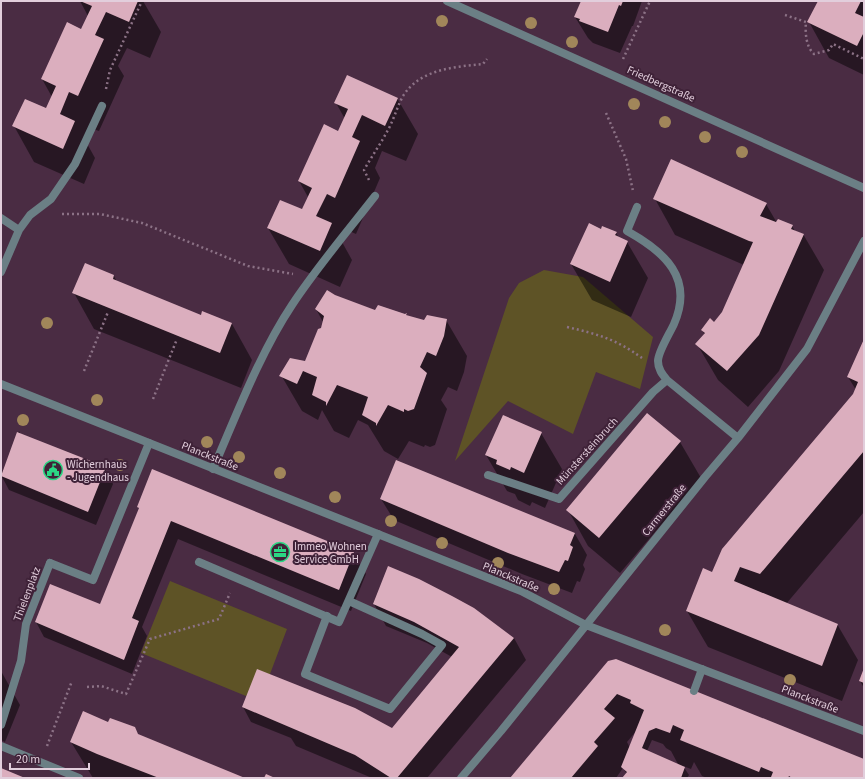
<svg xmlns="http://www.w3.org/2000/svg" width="865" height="779" font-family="'Source Sans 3',sans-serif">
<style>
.green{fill:#5e5326}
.shadow{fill:#0007;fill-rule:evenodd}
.building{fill:#dbaebe}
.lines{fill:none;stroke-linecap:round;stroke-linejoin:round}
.path{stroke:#8c7286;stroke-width:2.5;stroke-dasharray:2 3;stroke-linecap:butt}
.lane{stroke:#6b7f85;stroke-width:8}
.street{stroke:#6b7f85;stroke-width:8}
.tree{fill:#a1865a}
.labels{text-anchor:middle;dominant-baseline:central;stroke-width:4;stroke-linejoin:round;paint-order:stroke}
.street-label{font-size:11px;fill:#e2cedc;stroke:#3f2238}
.poi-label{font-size:11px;fill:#e2cedc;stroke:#3f2238;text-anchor:start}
</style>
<rect width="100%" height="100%" fill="#4a2c43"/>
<path class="green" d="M544,270L583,277L653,337L640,389L596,372L573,434L508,401L455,461L509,298L519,283Z
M170,581L287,629L270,674L246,696L141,653Z"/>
<path class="shadow" d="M80,1H143L161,32L150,58L127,48L118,66L124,76L99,131L90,128L85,140L95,158L84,184L34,162L14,126L46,110L52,97L42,79L82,30L88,16Z
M582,1H642L633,26H632L620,53L593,43L588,38L575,17Z
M819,1H864V75L829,58L809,22Z
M397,98L418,134L406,161L382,151L375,168L380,178L356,234L347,230L342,242L352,260L340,287L289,264L268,228L302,210L308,197L299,181L339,132L345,119L336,103Z
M655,199L766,204L777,223L792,226L795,231L803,234L824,270L779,371L748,407L718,380L697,344L705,335L702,330L714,323L723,313L744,265L675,235Z
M602,230L616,233L619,238L627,242L648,278L631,317L592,300L571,264Z
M85,264L114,276L117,282L201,316L232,324L252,360L241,388L94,329L74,293Z
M335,296L376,311L425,322L446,320L467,356L464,372L457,391L448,387L441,400L447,409L435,445L430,447L425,445L424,447L409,441L398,459L384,451L368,425L358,420L349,438L334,431L322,410L318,420L302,411L281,375L305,362L322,329L323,322L316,309Z
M864,342V512L786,604L837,624L858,660L842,701L708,647L687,611L713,574L854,394L856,390L848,377Z
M19,431L21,435L105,469L113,484L96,525L9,490L1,475Z
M541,433L562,469L545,508L532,502L530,506L518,500L515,494L507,491L486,455Z
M680,442L701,478L620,573L588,546L568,510Z
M396,461L575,534L587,555L583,565L585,569L580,582L577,581L572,593L522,574L394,520L381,499Z
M138,507L353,553L366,574L351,611L178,539L142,627L147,636L132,674L44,637L36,622L50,586L100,606L140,510Z
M374,604L514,638L526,660L427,778H372L296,746L291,738L251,722L243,707L258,671L392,729L452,657L427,643L386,626Z
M609,662L864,761V778H707L702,776L694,762L691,769L683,766L689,775L687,778H623L627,774L623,768L616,778H511ZM637,730L630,748L627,742ZM652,740L663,744L666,748L671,751L679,766L647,751Z
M1,671L20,705L5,742L1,740Z
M864,671V688L860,681Z
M139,736L243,778H93L71,742Z"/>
<path class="building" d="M80,1H138L129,22L106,12L95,35L104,39L78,96L69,92L60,114L75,121L63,149L12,126L25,99L46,108L56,86L41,79L67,22L81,29L92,6Z
M581,1H623L621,6L619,5L608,32L579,21L580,19L574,17Z
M818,1H861L855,13L864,17V32L857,46L807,22Z
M347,75L398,98L385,126L362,115L352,137L360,141L335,198L327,194L316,216L332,223L320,251L267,228L280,200L302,209L312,188L298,181L324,124L338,131L348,109L334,103Z
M671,159L767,203L760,216L776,222L778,219L793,225L791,229L804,234L759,335L727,371L695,344L705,333L701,330L710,318L714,322L722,312L753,242L749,241L653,199Z
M589,223L601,229L602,226L617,232L615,235L628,241L610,282L570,264Z
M85,263L114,275L113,279L201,315L202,311L232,323L220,353L72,293Z
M327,290L335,295L375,310L378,305L405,314L407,313L406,315L424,320L427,315L447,319L444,336L436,356L427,352L420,367L427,373L414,409L408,411L404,409V412L388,405L376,426V423L362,415L368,397L337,385L326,406V402L312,395L317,377L303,371L297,384L279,376L290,358L305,361L318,329L321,328L324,316L315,309Z
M864,339V451L760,574L740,567L734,581L838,624L822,666L686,611L703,568L712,572L722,549L853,394L858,382L847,377Z
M647,413L681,441L599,538L566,510Z
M503,415L542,432L524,473L511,467L510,470L496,464L497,460L485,455Z
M17,432L106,467L88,512L1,476Z
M396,460L575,533L570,545L573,547L568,561L565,560L559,572L508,553L380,499Z
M152,469L354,552L339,590L171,521L132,618L139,621L124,660L35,622L50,584L100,604L139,508L137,507Z
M388,566L419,579L452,596L474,608L514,638L397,778H391L355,755L242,707L257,669L355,708L392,728L459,647L414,622L373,604Z
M616,659L864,759V778H792L789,776L788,778H773L771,777L773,772L761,767L759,772L680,740L684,730L673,725L670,733L656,728L649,731L642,748L685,767L681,778H622L627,772L621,767L644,710L630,703L631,700L617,694L604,709L615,718L594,742L598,746L571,778H510L608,661Z
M864,668V683L859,681Z
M83,711L108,722L110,718L135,727L138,734L245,778H159L97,754L70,742Z
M1,768L25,778H1Z
M266,774L275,778H264Z"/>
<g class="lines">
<path class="path" d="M785,15L806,22C805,33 806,47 814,54L829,50L833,44L864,59
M623,59L650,1
M106,89L110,70L142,1
M606,113L626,159L633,191
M369,180L364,170C372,156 381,143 388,130C394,119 397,107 403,96C420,69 454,67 483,64L487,59
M62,214H100L142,223L248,266L293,274
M567,327C597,334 616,339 642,358
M84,371L108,312
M153,399L177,339
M87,687L101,686L126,694L150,639L219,619L230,593
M47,746L72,681"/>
<path class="lane" d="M1,218L19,230
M1,272L19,230L30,215L51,199L75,164L102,106
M213,469C236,416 260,353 292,305C317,267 347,232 375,196
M199,562L339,622L378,534
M50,563L93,580L149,443
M327,616L305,674L390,709L442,645L422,634L349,601
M694,691L702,669"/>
<path class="street" d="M447,1L864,188
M637,207L627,231C665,252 694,278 674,324C670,333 658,352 658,361C658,369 662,374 667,380L738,438
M1,384L521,591L586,625L864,731
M488,475L559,499L653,392L667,380
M1,725L21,661L26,624L50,563
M1,746L79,778
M461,778L501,731L705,477L738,438L807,349L864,241"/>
</g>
<g class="tree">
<circle cx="442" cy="21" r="6"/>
<circle cx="531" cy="23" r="6"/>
<circle cx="572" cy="42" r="6"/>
<circle cx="634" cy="104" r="6"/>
<circle cx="665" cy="122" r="6"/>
<circle cx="705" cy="137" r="6"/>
<circle cx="742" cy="152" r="6"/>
<circle cx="47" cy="323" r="6"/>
<circle cx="97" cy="400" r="6"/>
<circle cx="23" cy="420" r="6"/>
<circle cx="207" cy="442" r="6"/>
<circle cx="239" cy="457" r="6"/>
<circle cx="120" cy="465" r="6"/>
<circle cx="280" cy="473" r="6"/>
<circle cx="335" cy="497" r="6"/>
<circle cx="391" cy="521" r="6"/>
<circle cx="442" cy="543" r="6"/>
<circle cx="498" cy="563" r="6"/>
<circle cx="554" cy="589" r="6"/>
<circle cx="665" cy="630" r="6"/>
<circle cx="790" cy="680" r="6"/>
</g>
<defs>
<g id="civic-ring" transform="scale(1)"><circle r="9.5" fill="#3f2238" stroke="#2bd884" stroke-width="1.5"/><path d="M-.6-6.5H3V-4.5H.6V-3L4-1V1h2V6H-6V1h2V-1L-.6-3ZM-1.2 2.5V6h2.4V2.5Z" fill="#2bd884"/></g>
<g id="office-ring" transform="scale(1)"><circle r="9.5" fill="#3f2238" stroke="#2bd884" stroke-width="1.5"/><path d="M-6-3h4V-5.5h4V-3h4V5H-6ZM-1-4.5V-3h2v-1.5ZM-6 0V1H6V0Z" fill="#2bd884"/></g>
</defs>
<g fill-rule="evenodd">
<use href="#civic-ring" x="53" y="470"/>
<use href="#office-ring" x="280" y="552"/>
</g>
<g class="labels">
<g class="street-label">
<text transform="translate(661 84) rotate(24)">Friedbergstraße</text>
<text transform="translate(587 451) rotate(-48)">Münstersteinbruch</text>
<text transform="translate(210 456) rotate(22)">Planckstraße</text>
<text transform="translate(664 510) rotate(-51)">Carmerstraße</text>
<text transform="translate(511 577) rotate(23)">Planckstraße</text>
<text transform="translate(27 594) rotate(-69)">Thielenplatz</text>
<text transform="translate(810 699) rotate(21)">Planckstraße</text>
</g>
<g class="poi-label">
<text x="67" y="464">Wichernhaus<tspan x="67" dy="13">- Jugendhaus</tspan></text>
<text x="294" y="546">Immeo Wohnen<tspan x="294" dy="13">Service GmbH</tspan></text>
</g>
</g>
<rect width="865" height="779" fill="none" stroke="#e2cedc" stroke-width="4"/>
<path d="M10 763v6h79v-6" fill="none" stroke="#e2cedc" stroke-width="2"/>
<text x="16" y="763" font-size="12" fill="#e2cedc" stroke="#3f2238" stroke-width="3" paint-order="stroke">20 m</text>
</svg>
